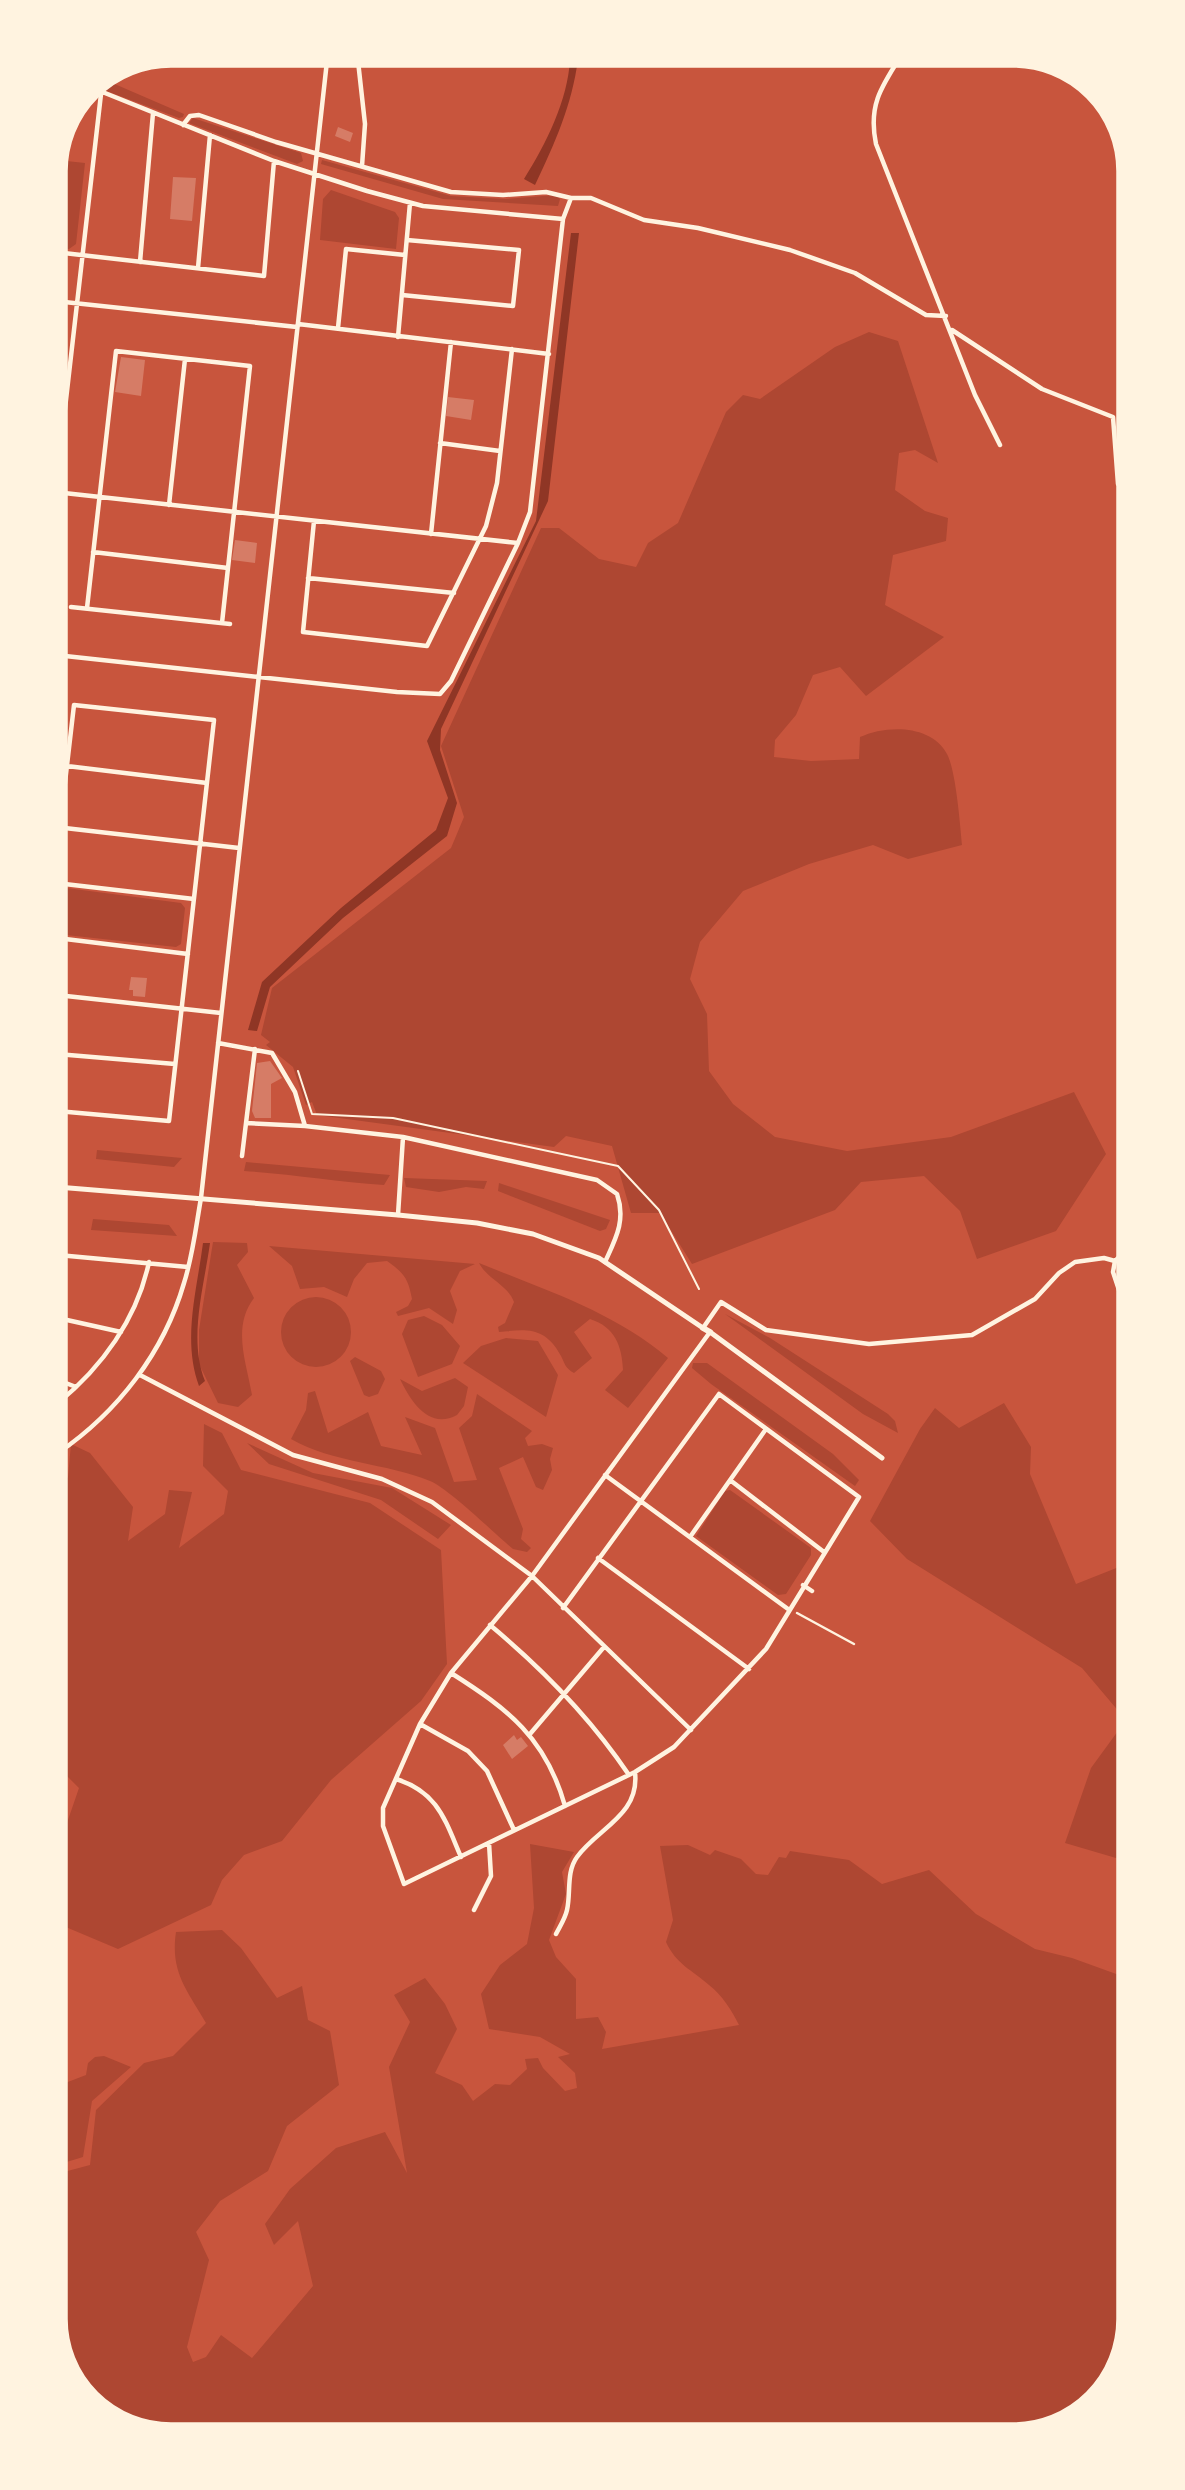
<svg xmlns="http://www.w3.org/2000/svg" width="1185" height="2490" font-family="'Alegreya Sans',sans-serif">
<style>
.green{fill:#ae4732}
.water{fill:#8f3625}
.building{fill:#d67c66}
.lines{fill:none;stroke-linecap:round;stroke-linejoin:round}
.path{stroke:#fff3e0;stroke-width:2}
.service{stroke:#fff3e0;stroke-width:2.5}
.minor{stroke:#fff3e0;stroke-width:4.5}
.tertiary{stroke:#fff3e0;stroke-width:5}
.secondary{stroke:#fff3e0;stroke-width:6}
.rim{fill:none;stroke:#fff3e0;stroke-width:3.5}
</style>
<rect width="100%" height="100%" fill="#c8553d"/>
<path class="green" d="M103,79L184,114L183,117L179,118L93,86Z
M193,118L301,153L303,161L297,164L189,123Z
M57,160L85,163L76,244L69,249L55,247Z
M322,160L451,196L506,199L556,195L560,199L558,206L443,199L321,164Z
M331,190L395,212L399,218L396,249L320,240L323,199Z
M869,332L898,341L938,463L915,450L899,453L895,490L925,511L948,518L946,541L893,555L885,605L944,637L866,696L840,667L813,675L796,715L775,740L774,757L811,761L859,759L860,737C886,725 931,724 947,754C956,771 960,824 962,845L908,859L873,845L809,864L743,891L700,942L690,979L707,1014L709,1071L733,1104L775,1137L847,1151L951,1137L1074,1092L1106,1154L1056,1231L977,1259L960,1211L924,1176L861,1182L835,1210L692,1264L660,1213H631L612,1146L566,1136L554,1147L317,1115L312,1102L306,1105L293,1067L266,1045L270,1042L261,1035L272,988L451,848L464,817L441,746L541,528H559L599,559L636,567L648,543L678,523L726,412L743,395L760,399L835,347Z
M59,887L181,903L185,908L181,944L176,947L57,934Z
M97,1150L182,1158L174,1167L96,1159Z
M246,1162L390,1175L384,1185C337,1182 291,1174 244,1171Z
M404,1178L487,1181L484,1189L466,1187L439,1192L406,1187Z
M499,1183L610,1220L606,1229L600,1231L498,1191Z
M93,1219L169,1225L177,1236L91,1230Z
M213,1242L247,1243L248,1252L237,1265L254,1298C232,1327 246,1361 252,1395L238,1407L218,1403L199,1364V1330Z
M269,1246L475,1264L460,1271L450,1291L457,1310L453,1324L429,1308L398,1316L396,1312L408,1306L412,1299C408,1278 404,1273 387,1261L367,1263L354,1279L347,1297L324,1287L300,1289L292,1266Z
M479,1263C545,1290 614,1312 668,1358L628,1408L605,1390L623,1370C622,1346 615,1327 590,1319L574,1332L592,1358L574,1373C565,1368 565,1364 561,1356C545,1327 528,1329 499,1332L498,1327L505,1323L514,1302C507,1284 488,1280 479,1263Z
M281 1332a35 35 0 1 1 70 0a35 35 0 1 1-70 0Z
M725,1314L770,1338L888,1414L895,1421L898,1433L863,1414Z
M424,1316L442,1325L460,1346L452,1364L418,1377L402,1334L408,1320Z
M506,1338L538,1341L558,1375L546,1417L463,1363L481,1346Z
M355,1357L381,1371L385,1379L378,1394L369,1397L364,1395L350,1361Z
M693,1363H707L833,1454L859,1480L855,1486L711,1384L692,1368Z
M455,1378L468,1387L464,1406L457,1415C429,1430 411,1402 400,1379L422,1391Z
M315,1391L328,1433L368,1412L381,1446L422,1455L405,1417L435,1428L454,1482L477,1480L459,1428L472,1416L477,1394L532,1431L525,1438L528,1446L542,1444L553,1448L550,1459L552,1470L543,1490L536,1487L523,1457L499,1468L523,1529L521,1539L531,1548L527,1552L513,1549C495,1534 448,1488 430,1481C386,1463 333,1463 291,1439L306,1410L308,1393Z
M1004,1403L1031,1447L1030,1474L1076,1584L1129,1563V1852L1116,1858L1065,1843L1091,1768L1126,1720L1082,1668L907,1559L870,1521L920,1429L935,1408L959,1428Z
M204,1424L222,1433L241,1470L370,1503L441,1550L447,1664L421,1701L331,1780L282,1841L244,1855L222,1880L211,1905L118,1949L61,1925L59,1921V1846L79,1788L59,1768L58,1491L68,1477L71,1444L90,1453L133,1507L128,1541L165,1514L169,1490L192,1492L179,1548L224,1514L228,1491L203,1466Z
M247,1443L313,1473L392,1488L451,1525L438,1539L381,1500L269,1464Z
M730,1490L811,1548V1555L786,1594L778,1595L696,1536L725,1491Z
M530,1844L574,1852L562,1872L566,1894L549,1940L556,1957L576,1979V2019L598,2017L606,2032L602,2049L739,2025C732,2011 722,1995 709,1985C692,1970 676,1964 666,1942L673,1920L660,1846L688,1845L710,1855L715,1850L741,1859L756,1874L768,1875L779,1857L786,1858L790,1851L849,1860L882,1884L929,1870L976,1914L1035,1949L1072,1958L1130,1979L1131,2319L1107,2389L1051,2429L164,2435L101,2412L61,2356L60,2173L90,2165L96,2110L144,2063L173,2056L206,2023C187,1990 170,1972 176,1932L222,1930L241,1948L277,1998L302,1986L308,2020L330,2031L339,2085L287,2126L268,2171L220,2201L196,2232L209,2260L187,2347L193,2362L206,2357L221,2335L252,2358L313,2286L298,2221L274,2245L265,2224L290,2189L336,2148L385,2132L407,2173L389,2067L410,2022L394,1995L425,1978L445,2004L457,2029L435,2073L462,2085L473,2101L495,2084L510,2085L527,2069L525,2059L538,2058L543,2068L565,2091L577,2088L575,2073L558,2057L570,2054L540,2037L489,2029L481,1994L500,1965L527,1944L534,1908Z
M104,2056L131,2067L92,2101L83,2157L60,2164V2085L86,2075L88,2063L95,2057Z"/>
<path class="water" d="M570,59H578C572,105 555,143 535,185L524,179C546,144 568,100 570,59Z
M571,233H579L548,501L441,729L440,750L457,803L447,836L343,918L270,987L257,1031L248,1030L262,982L341,908L436,830L448,798L427,741L536,521Z
M203,1243H210C204,1287 188,1339 205,1381L199,1386C182,1340 197,1290 203,1243Z"/>
<path class="building" d="M338,127L353,133L350,142L335,136Z
M173,177L196,178L192,221L170,219Z
M121,357L145,360L141,396L115,392Z
M448,397L474,400L471,420L446,416Z
M235,540L257,543L255,563L232,560Z
M131,977L147,978L145,997L133,996V990H129Z
M270,1061L282,1078L271,1084V1118H255L252,1111L257,1063Z
M514,1735L517,1740L521,1737L528,1746L512,1759L503,1745Z"/>
<g class="lines">
<path class="path" d="M298,1071L312,1114L393,1118L618,1166L659,1210L699,1289"/>
<path class="service" d="M797,1613L854,1644"/>
<path class="minor" d="M901,56C881,87 868,106 876,144L975,395L1000,445
M358,61L365,124L362,166
M90,87L274,161L367,191L423,206L563,219
M86,94H100
M183,125L190,116L199,115L276,142L451,192L503,195L546,192L571,198H591L644,220L698,228L790,250L855,273L926,315L946,316
M55,252L264,276L274,161
M140,262L153,113
M198,268L210,135
M402,295L513,306L519,250L407,240
M55,301L297,327
M298,324L549,354
M338,328L346,249L405,255
M952,330L1042,389L1113,417L1118,484H1125
M398,337L410,203
M440,443L500,451
M55,492L518,543
M55,496L101,94
M169,505L185,359
M314,521L303,632L427,646L486,526L497,483L512,349
M431,534L451,342
M93,552L228,568
M308,578L454,593
M71,607L230,624
M87,608L116,351L250,366L222,623
M56,655L397,692L440,694L451,681L518,543L530,512L563,219L571,198
M67,766L207,783
M56,827L239,848
M56,860L74,705L214,720L169,1121L57,1111
M56,883L194,899
M57,938L188,954
M57,995L221,1013
M218,1043L272,1053L295,1092L305,1126
M57,1054L175,1064
M246,1123L305,1126L403,1137L597,1180L617,1194C626,1220 616,1238 605,1262
M242,1156L255,1049
M398,1215L403,1137
M58,1255L188,1267
M1115,1261L1113,1272L1128,1317
M58,1318L121,1332
M1128,1322L1124,1347L1128,1362
M703,1328L721,1302L766,1330L869,1344L972,1335L1035,1299L1059,1273L1075,1262L1104,1258L1115,1261L1128,1249
M140,1375L293,1455L382,1479L432,1502L532,1576L691,1730
M58,1380L76,1387
M58,1403C102,1367 137,1319 149,1262
M58,1453C118,1412 164,1352 184,1283C193,1255 196,1226 201,1198L327,61
M58,1473V1483
M605,1475L788,1609
M730,1480L824,1552
M690,1537L766,1429
M598,1558L749,1669
M803,1585L812,1591
M563,1608L719,1394L859,1497L766,1649L674,1747L635,1772L404,1884L383,1826V1808L420,1724L451,1673L532,1576L710,1332
M490,1625C544,1670 590,1717 629,1775
M451,1673C508,1709 546,1738 565,1806
M420,1724L468,1751L487,1771L514,1830
M530,1734L604,1647
M396,1779C438,1792 445,1820 461,1857
M474,1910L491,1876L489,1843
M556,1934C560,1926 565,1919 567,1910C571,1893 566,1872 577,1857C598,1828 640,1815 635,1772"/>
<path class="tertiary" d="M57,1187L398,1215L477,1223L533,1234L599,1258L703,1328
M710,1332L882,1458"/>
<path class="secondary" d="M703,1328L710,1332"/>
</g>
<path d="M0 0H1185V2490H0ZM171 66H1013A105 105 0 0 1 1118 171V2319A105 105 0 0 1 1013 2424H171A105 105 0 0 1 66 2319V171A105 105 0 0 1 171 66Z" fill="#fff3e0" fill-rule="evenodd"/>
<path class="rim" d="M171 66H1013A105 105 0 0 1 1118 171V2319A105 105 0 0 1 1013 2424H171A105 105 0 0 1 66 2319V171A105 105 0 0 1 171 66Z"/>
</svg>
